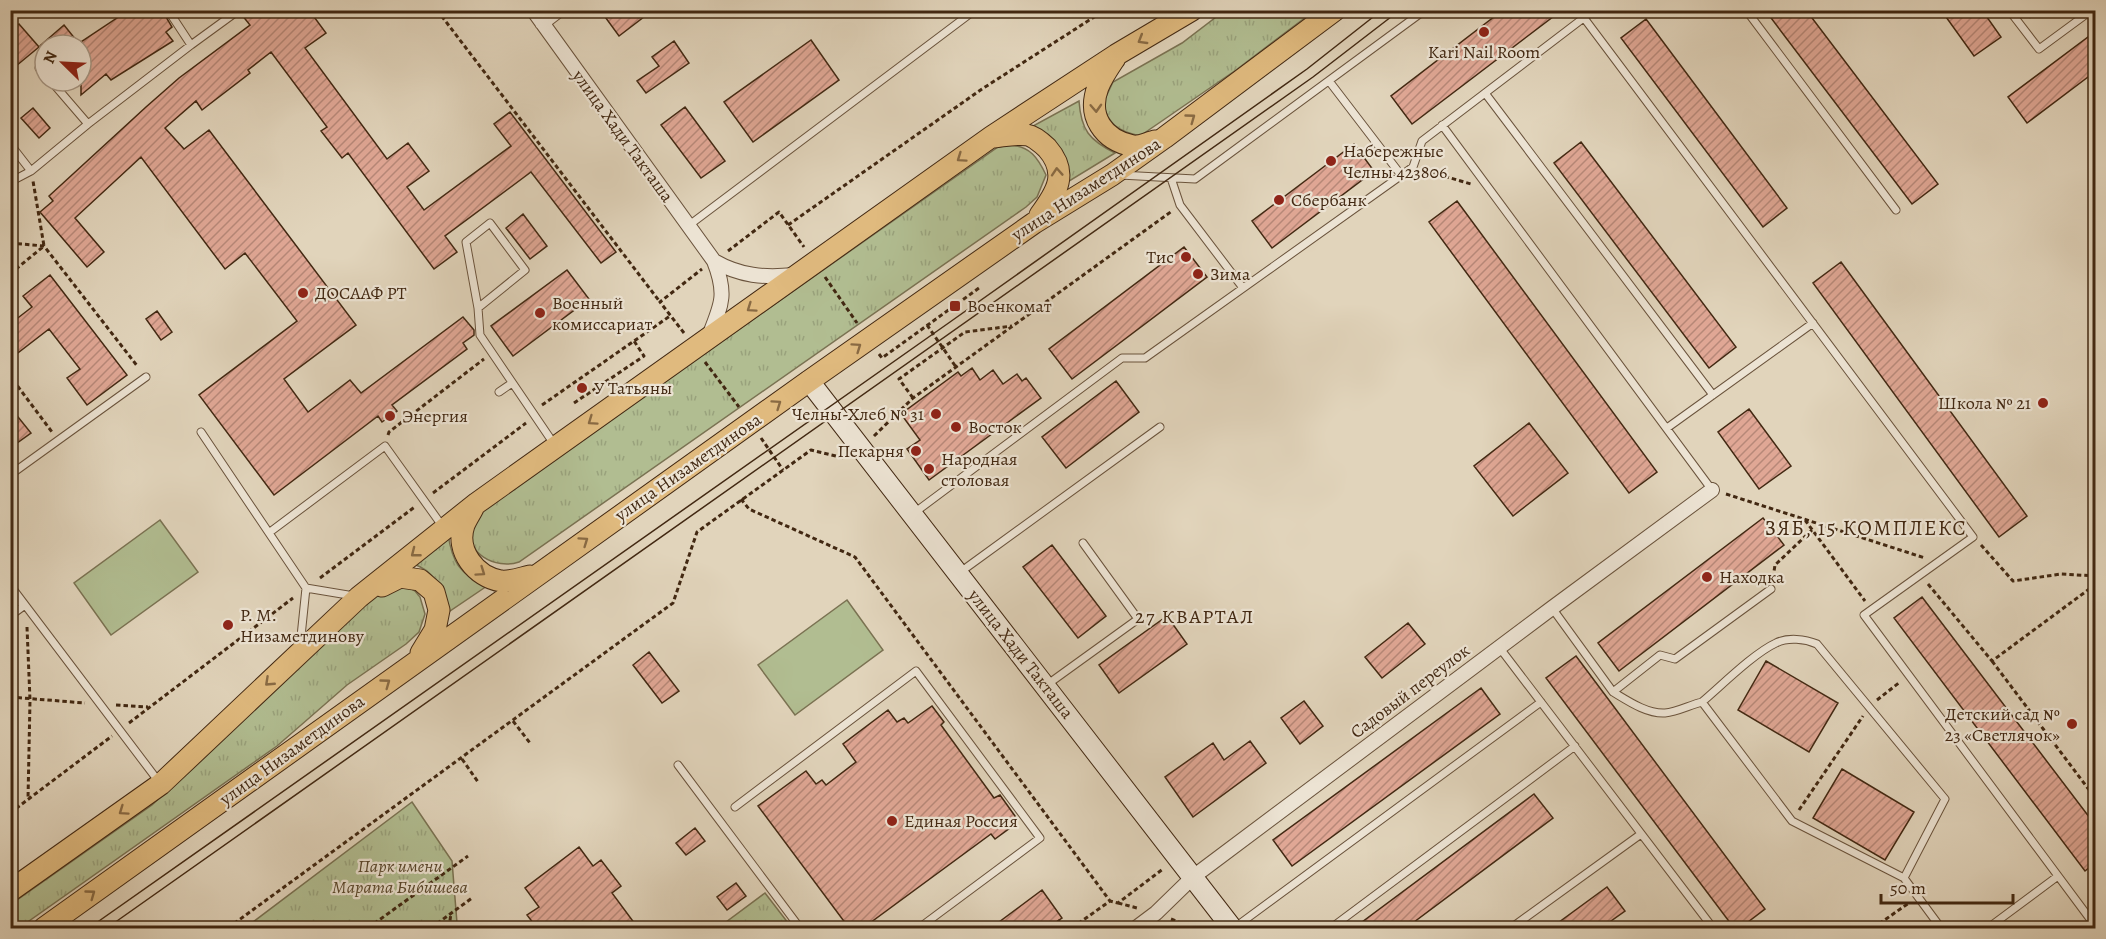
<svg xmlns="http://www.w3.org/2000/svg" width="2106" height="939" font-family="Alegreya,serif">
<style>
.grass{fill:url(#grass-tufts);stroke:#7a7252;stroke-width:1.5}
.pitch{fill:#b1bd91;stroke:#7a7252;stroke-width:1.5}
.building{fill:url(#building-hatch);stroke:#422812;stroke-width:1.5}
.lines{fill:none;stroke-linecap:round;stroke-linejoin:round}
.lane-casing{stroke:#6a533c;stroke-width:9}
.street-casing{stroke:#6a533c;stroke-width:16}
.secondary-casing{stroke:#422812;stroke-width:22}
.primary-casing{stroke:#422812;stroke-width:23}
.path{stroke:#422812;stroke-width:3;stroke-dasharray:4.5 3;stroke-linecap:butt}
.lane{stroke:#ece3d3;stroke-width:7}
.street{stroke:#ece3d3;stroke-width:14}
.secondary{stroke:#ece3d3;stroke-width:20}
.primary{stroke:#e0ba7e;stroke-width:21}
.tram{stroke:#422812;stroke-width:1.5}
.oneway{stroke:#896a43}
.poi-dot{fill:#8f2418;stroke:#ece3d3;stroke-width:2}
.labels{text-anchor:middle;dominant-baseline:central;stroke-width:4.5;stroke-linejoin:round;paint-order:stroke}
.poi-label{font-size:18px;fill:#422812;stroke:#ece3d3;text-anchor:start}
.street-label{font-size:18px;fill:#422812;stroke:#ece3d3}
.park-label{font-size:18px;font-style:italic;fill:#58462b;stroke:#ece3d3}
.neighbourhood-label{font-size:20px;letter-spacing:1.5px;fill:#422812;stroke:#ece3d3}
.quarter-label{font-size:21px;letter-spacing:1.5px;fill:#422812;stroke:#ece3d3}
</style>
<defs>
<pattern id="grass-tufts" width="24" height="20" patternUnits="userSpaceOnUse" patternTransform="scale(1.5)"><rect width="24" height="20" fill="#b1bd91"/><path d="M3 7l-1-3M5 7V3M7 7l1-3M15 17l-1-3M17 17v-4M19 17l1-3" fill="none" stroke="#99a27c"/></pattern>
<pattern id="building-hatch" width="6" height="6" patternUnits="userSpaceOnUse" patternTransform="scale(1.5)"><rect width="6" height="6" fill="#e0a795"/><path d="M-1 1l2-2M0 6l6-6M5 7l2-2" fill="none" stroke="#b78878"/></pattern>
</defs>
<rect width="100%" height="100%" fill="#e1d4bb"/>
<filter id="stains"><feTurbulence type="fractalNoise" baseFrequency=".00333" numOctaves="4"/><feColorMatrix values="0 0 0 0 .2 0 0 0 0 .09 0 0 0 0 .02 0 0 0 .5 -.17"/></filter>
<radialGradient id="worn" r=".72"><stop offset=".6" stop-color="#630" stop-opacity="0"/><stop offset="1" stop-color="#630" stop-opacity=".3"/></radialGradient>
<path class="grass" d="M1224,11H1314L1236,70L1140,136C1118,131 1108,125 1103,103L1113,82L1182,43Z
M1079,101C1081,130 1089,140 1115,153L1066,183L1033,126Z
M1010,145C1030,146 1038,158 1046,175L1037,197L1026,207L519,562C496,570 463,553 472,526C474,521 479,515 482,510L998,147Z
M448,534C452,562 460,575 487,586L447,613C441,591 437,571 413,564Z
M407,586L415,591L420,597L425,614L419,632L406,644L347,685L277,746L19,928H11L10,905L152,805L377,593Z
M412,802L452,861L457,923L461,928H245Z
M765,893L792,928H718Z"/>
<path class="pitch" d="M160,520L198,572L111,635L74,583Z
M847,600L883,650L795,715L758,665Z"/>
<path class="building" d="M129,10H162L172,27L166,32L173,41L111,80L106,74L81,95V42Z
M244,10H309L326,33L305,48L387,159L408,143L429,171L407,187L424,210L511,146L494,124L510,112L616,252L601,263L531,172L445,236L457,252L434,269L348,153L342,158L321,131L327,127L271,52L248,70L250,73L202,110L196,101L165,128L184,149L209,130L356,325L284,379L308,412L350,380L361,393L463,317L474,330V335L463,343L467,349L392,405L397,411L382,422L378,416L274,495L199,395L297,321L245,253L225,269L141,157L75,218L104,252L87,267L40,212L53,201L49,196L146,107L179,78L250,25L242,15Z
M600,10H653L619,36Z
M1503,10H1562L1412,124L1391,96Z
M1765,10H1806L1938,184L1912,204Z
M1941,10H1982L2001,37L1974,56Z
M1646,19L1787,208L1763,227L1621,38Z
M19,24L39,47L10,71V31Z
M64,25L80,45H41Z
M2096,31V71L2027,123L2008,97Z
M811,40L839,80L753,142L724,102Z
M674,41L689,63L646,93L637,81L659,66L652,57Z
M685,107L725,161L701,178L661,125Z
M33,108L50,128L39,138L21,118Z
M1581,142L1736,347L1709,368L1554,163Z
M1354,144L1374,171L1272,248L1252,221Z
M1457,201L1657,472L1629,493L1429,222Z
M523,214L547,246L530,259L506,228Z
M1184,247L1207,277L1072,379L1049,349Z
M1841,262L2027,516L1999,537L1813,283Z
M567,270L589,299L513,356L491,326Z
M50,275L127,375L87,405L67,378L80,369L49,329L10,359V324L32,307L23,296Z
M157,311L172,332L161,340L146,319Z
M972,368L980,380L993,370L1003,384L1017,374L1022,381L1026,378L1041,398L929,480L907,449L920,440L901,414L958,372L961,376Z
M1116,381L1139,412L1066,468L1042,437Z
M10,407L31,433L10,448Z
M1749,409L1791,466L1759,489L1718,432Z
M1529,423L1568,473L1513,516L1474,466Z
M1763,518L1784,545L1619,671L1598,643Z
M1052,545L1106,616L1078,638L1023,567Z
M1922,597L2096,826V862L2085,871L1894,618Z
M1167,616L1187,644L1119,693L1099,665Z
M1408,623L1425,644L1382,678L1365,657Z
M649,652L679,691L662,703L633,665Z
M1576,656L1765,909L1740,928H1734L1546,678Z
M1766,661L1838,703L1809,752L1738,710Z
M1481,688L1500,714L1292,866L1273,840Z
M1304,701L1323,726L1300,744L1281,718Z
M932,706L944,722L941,725L994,798L1000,795L1015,816L1014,825L995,839L991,834L863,928H849L758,806L806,771L816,784L822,780L826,785L856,762L843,744L888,710L897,722L904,718L908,723Z
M1250,741L1266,763L1193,817L1165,777L1213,743L1224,760Z
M1842,769L1914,812L1885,860L1813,818Z
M1534,794L1553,818L1406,928H1354Z
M695,828L705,841L686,855L676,843Z
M579,847L593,866L601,860L621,886L612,893L638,928H537L527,915L539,907L525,888Z
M736,883L746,896L727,910L717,897Z
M1607,887L1625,911L1601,928H1551Z
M1042,890L1062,918L1047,928H991Z"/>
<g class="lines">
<g class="lane-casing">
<path id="lane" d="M168,10L191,45L239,10
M1746,10L1896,210
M2009,10L2039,49L2092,10
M1584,18L1973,537L1864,615L2096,927
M39,68L45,74
M1329,81L1401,175
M1485,93L1713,395
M88,124L191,45
M1442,125L1712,490
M10,144L31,171
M1120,175L1195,179L1425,10
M1171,178L1180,205L1243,288
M10,182L31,171L88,124L51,81
M688,226L975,10
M478,308L466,242L490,223L525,270L478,308L480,335L554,444
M499,392L512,383
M1667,428L1813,323
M201,432L306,588L354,596
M10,475L146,377
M914,513L1122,358H1145L1413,167L1422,141L1594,10
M270,532L385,446L443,527
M959,573L1160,427
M10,585L159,782
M10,597L25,605L10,616
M1552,608L1613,692L1660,655L1675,659L1771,589
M300,646L306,588
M1499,647L1713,928
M1048,684L1138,619L1083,543
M1613,692C1628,701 1647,714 1665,713C1677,712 1690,705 1702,702L1792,821L1904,878L1941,928
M1702,702C1721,686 1754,653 1776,643C1788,637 1805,639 1817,644L1945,799L1904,878
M678,765L800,928
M735,807L916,671L1040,838L919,928
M1234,928L1541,702
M1331,928L1575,746
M1511,928L1641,834
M1988,928L2058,876"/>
</g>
<g class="street-casing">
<path id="street" d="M533,10L714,261C727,294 722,304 709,336
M542,23L559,10
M714,261C740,276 764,278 794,275
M1136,928L1156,913L1193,877L1552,608L1712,490"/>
</g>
<g class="secondary-casing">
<path id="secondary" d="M809,381L1232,928"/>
</g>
<g class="primary-casing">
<path id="primary" d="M1115,58C1109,67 1102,77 1098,87C1087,116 1103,140 1133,146C1140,147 1149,142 1156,141
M994,137C1004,136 1017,133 1027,135C1033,136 1042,143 1047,148C1069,173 1057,192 1040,215
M473,508C470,514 466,520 464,525C455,551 476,577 501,581C510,582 521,578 530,576
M382,586L400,577L420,580L434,592L439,610L435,630L421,653
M10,891L161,784L359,597L477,503L991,137L1116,55L1192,10
M44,928L809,381L1034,223L1112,175L1164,138L1335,10"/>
</g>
<path class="path" d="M437,10L660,302
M2029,18L2030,10
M1423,170L1471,184
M788,225L982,89L1105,10
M10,243L44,246L138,367
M728,251L779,212L804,247
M10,274L44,246L33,181
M825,277L857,323
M927,325L956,367
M684,333L660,302L702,269
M879,354L882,358L979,288
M705,362L739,407
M13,380L52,432
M913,398L899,379L965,332L1012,326
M574,403L644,356L634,341
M542,405L670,316
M388,435L389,432L484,359
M874,436L913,398L1172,211
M761,438L783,470
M433,493L526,423
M1726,494L1925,558
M741,499L749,509L855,557L1110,901
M1805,520L1865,601
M1981,545L2013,581L2061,574L2096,576
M320,578L416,506
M1773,578L1775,565L1812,530
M1928,584L1992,661L2096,584
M27,627L30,700L28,799
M1992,661L2096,799
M10,697L85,703
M1877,700L1900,682
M116,705L148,707
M513,721L530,743
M129,723L293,598
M462,759L478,782
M1799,810L1863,716
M10,813L112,736
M1118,903L1137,908
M1171,919L1181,923L1185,928
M1058,920L1064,928
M228,928L673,603L697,532L811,450L844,458L846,457
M368,928L468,856
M431,928L472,898
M449,928L451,913
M1072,928L1110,901L1118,903L1163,869
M1174,928L1181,923
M1873,928L1909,903"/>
<use href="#lane" class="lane"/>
<use href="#street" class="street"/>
<use href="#secondary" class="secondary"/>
<use href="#primary" class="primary"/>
<path class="tram" d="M89,928L950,322L1307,69L1382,10
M107,928L1313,77L1400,10"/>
</g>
<defs><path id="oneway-chevron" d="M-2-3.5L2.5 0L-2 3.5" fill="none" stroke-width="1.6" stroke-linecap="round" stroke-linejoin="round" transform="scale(1.5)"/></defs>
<g class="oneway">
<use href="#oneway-chevron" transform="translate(1142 40) rotate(149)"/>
<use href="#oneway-chevron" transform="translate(1096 108) rotate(87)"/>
<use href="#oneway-chevron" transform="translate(1191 118) rotate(-36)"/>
<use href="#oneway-chevron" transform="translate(961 158) rotate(145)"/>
<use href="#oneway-chevron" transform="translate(1057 172) rotate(-94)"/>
<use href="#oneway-chevron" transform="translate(751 308) rotate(145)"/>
<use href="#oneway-chevron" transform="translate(857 347) rotate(-35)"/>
<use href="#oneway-chevron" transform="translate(777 404) rotate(-35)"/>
<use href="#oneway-chevron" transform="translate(592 421) rotate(145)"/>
<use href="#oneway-chevron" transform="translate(584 541) rotate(-35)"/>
<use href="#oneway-chevron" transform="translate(415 553) rotate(142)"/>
<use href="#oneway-chevron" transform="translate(481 572) rotate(35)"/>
<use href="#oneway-chevron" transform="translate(269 682) rotate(137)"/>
<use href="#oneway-chevron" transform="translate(386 683) rotate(-36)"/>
<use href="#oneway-chevron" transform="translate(123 811) rotate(145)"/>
<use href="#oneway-chevron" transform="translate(91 894) rotate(-36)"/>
</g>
<g class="poi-dot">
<circle cx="1484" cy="32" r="6"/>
<circle cx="1331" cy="161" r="6"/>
<circle cx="1279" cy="200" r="6"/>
<circle cx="1186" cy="257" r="6"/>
<circle cx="1198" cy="274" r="6"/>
<circle cx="303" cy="293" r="6"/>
<rect x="949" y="300" width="12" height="12" rx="3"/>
<circle cx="540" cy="313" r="6"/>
<circle cx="582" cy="388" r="6"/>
<circle cx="2043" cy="403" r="6"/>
<circle cx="936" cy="414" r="6"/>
<circle cx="390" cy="416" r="6"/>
<circle cx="956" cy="427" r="6"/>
<circle cx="916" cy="451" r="6"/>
<circle cx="929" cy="469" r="6"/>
<circle cx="1707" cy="577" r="6"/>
<circle cx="228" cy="625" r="6"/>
<circle cx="2072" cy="724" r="6"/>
<circle cx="892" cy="821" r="6"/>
</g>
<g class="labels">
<g class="poi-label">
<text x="1484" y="52" text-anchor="middle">Kari Nail Room</text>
<text x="1343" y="151">Набережные<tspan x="1343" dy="21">Челны 423806</tspan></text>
<text x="1291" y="200">Сбербанк</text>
<text x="1174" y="257" text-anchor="end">Тис</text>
<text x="1210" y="274">Зима</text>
<text x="315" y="293">ДОСААФ РТ</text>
<text x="552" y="303">Военный<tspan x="552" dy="21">комиссариат</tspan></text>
<text x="967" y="306">Военкомат</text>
<text x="594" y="388">У Татьяны</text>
<text x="2031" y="403" text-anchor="end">Школа № 21</text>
<text x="924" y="414" text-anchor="end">Челны-Хлеб № 31</text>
<text x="402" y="416">Энергия</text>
<text x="968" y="427">Восток</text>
<text x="904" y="451" text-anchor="end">Пекарня</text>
<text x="941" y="459">Народная<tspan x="941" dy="21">столовая</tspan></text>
<text x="1719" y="577">Находка</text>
<text x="240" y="615">Р. М.<tspan x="240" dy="21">Низаметдинову</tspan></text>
<text x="2060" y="714" text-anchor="end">Детский сад №<tspan x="2060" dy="21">23 «Светлячок»</tspan></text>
<text x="904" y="821">Единая Россия</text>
</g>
<g class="street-label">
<text transform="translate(623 136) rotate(54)">улица Хади Такташа</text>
<text transform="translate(1086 189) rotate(-33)">улица Низаметдинова</text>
<text transform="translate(688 467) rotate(-35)">улица Низаметдинова</text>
<text transform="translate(1021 654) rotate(52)">улица Хади Такташа</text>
<text transform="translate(1410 691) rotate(-37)">Садовый переулок</text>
<text transform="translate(292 750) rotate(-36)">улица Низаметдинова</text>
</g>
<g class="park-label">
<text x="400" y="866">Парк имени<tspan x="400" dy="21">Марата Бибишева</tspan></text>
</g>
<g class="neighbourhood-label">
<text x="1195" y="616">27 КВАРТАЛ</text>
</g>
<g class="quarter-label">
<text x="1866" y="528">ЗЯБ, 15 КОМПЛЕКС</text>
</g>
</g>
<rect width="2106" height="939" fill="none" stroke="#e1d4bb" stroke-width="36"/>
<rect x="12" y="12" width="2082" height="915" fill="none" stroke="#422812" stroke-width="3"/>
<rect x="18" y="18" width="2070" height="903" fill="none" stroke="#422812" stroke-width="1.5"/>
<g transform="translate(63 63) rotate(294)"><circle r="28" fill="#ece3d3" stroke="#a89886" stroke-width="1.5"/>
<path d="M0-4.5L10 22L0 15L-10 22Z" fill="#8f2418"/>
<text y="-9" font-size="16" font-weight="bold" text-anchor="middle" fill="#422812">N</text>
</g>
<path d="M1881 894v9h132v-9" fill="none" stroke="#422812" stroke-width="3"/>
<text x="1890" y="894" font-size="18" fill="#422812" stroke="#ece3d3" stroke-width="4.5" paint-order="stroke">50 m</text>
<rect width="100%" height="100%" filter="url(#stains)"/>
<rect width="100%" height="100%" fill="url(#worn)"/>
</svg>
